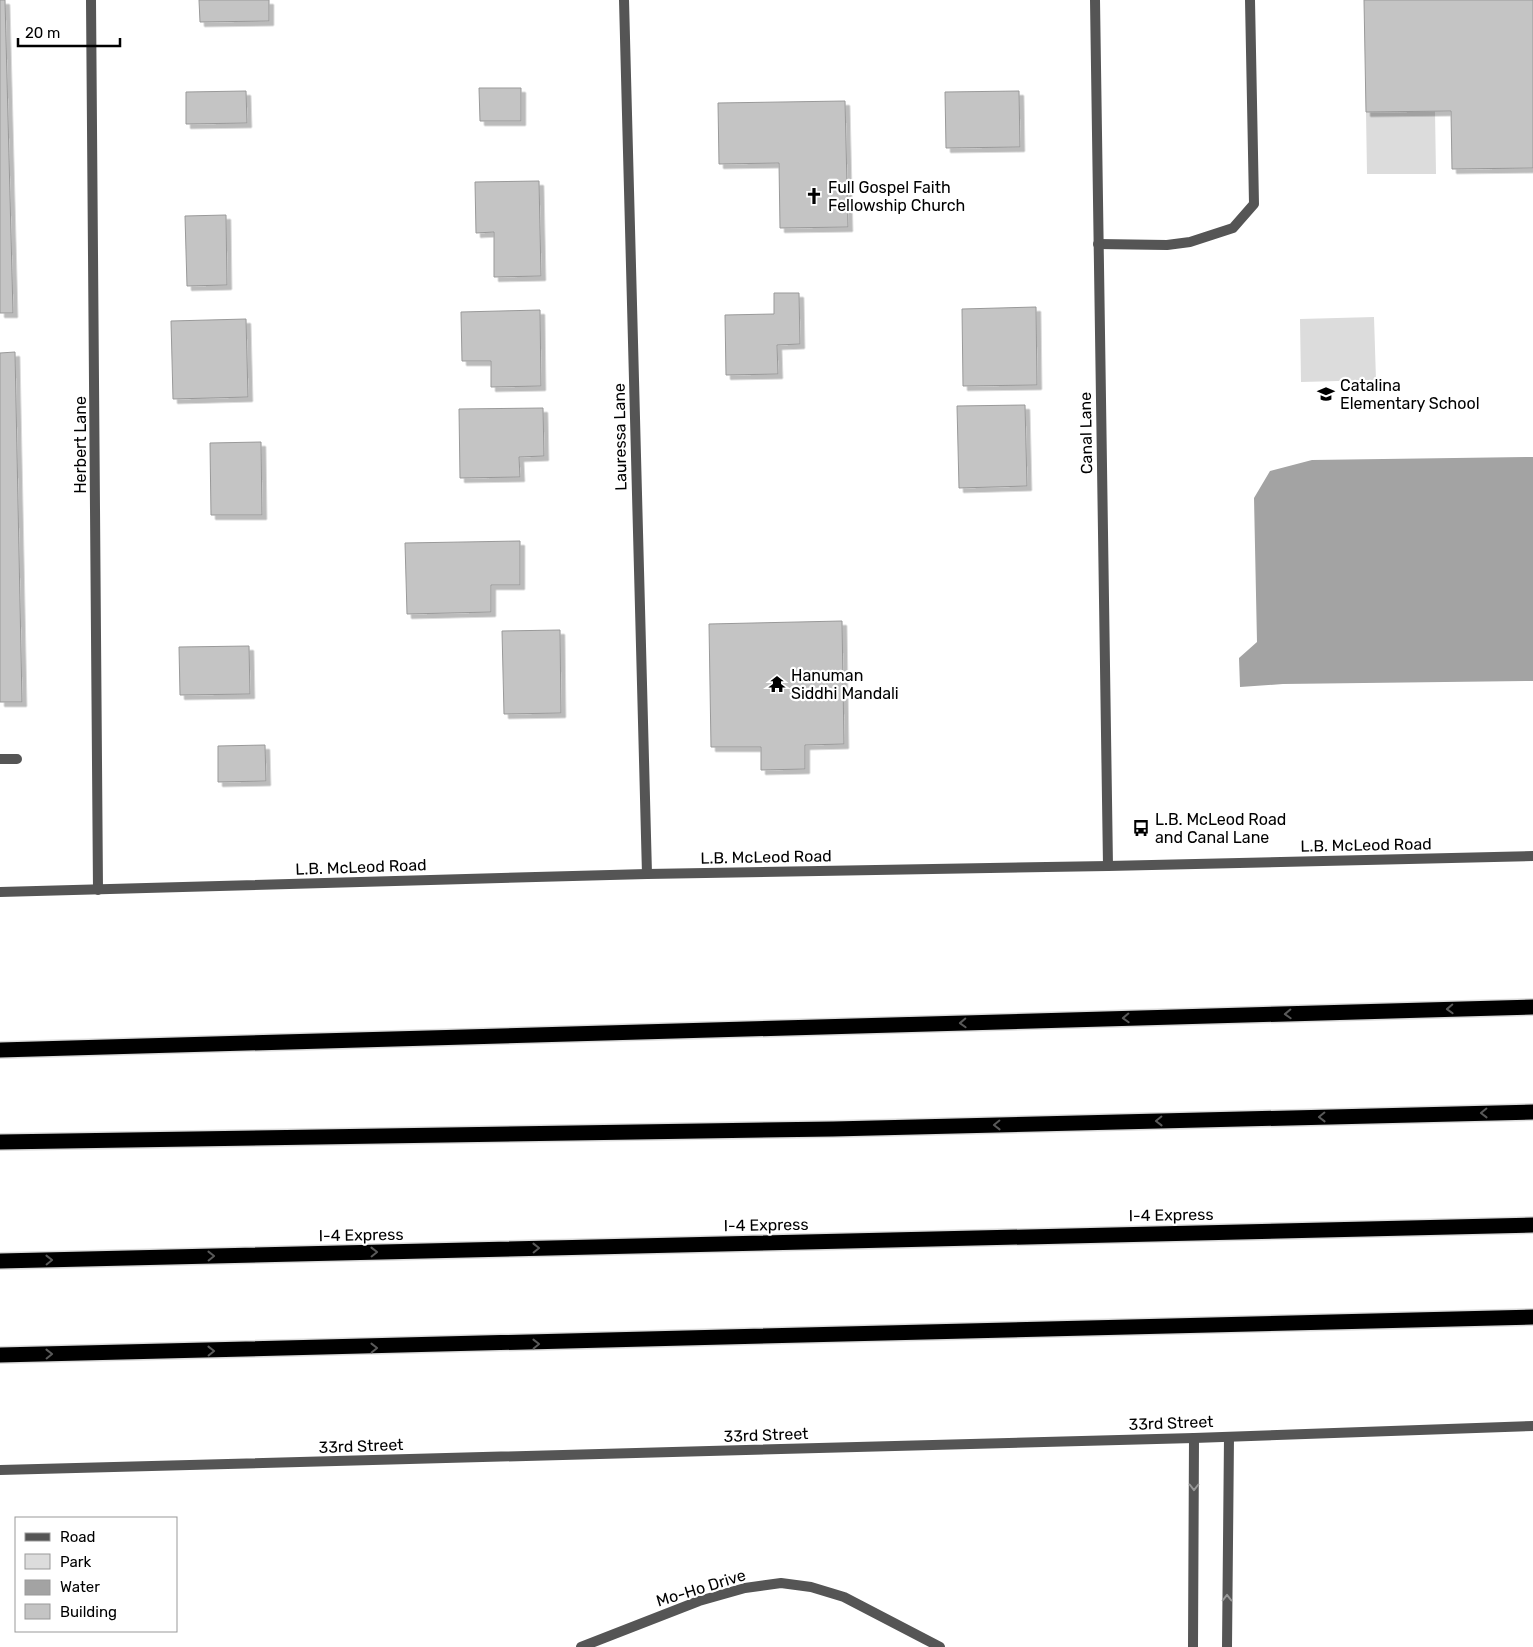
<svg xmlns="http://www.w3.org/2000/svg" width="1533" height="1647" font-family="Rubik,sans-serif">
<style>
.green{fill:#dcdcdc}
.water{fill:#a3a3a3}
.building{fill:#c4c4c4;stroke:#999;filter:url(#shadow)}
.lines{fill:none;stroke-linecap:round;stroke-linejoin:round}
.motorway-casing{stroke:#dbdbdb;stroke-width:18}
.service{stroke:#555;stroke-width:10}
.minor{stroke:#555;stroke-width:10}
.tertiary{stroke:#555;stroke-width:10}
.motorway{stroke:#000;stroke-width:15}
.oneway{stroke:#595959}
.oneway2{stroke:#999}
.labels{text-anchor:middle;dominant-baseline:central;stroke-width:4.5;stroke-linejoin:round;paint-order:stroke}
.poi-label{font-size:16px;fill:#000;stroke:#fff;text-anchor:start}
.street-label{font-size:16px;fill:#000;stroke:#fff}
</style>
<defs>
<filter id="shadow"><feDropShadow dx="4.5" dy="4.5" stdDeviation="0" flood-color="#0004"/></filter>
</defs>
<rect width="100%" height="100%" fill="#fff"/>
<path class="green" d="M1435,111L1436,174H1367L1366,112Z
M1374,317L1376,380L1301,382L1300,319Z"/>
<path class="water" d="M1533,457V681L1283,684L1240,687L1239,658L1257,642L1254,498L1270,471L1312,460Z"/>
<path class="building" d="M0,0H5L13,313H0Z
M199,0H269V21L200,22Z
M1364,0H1533V168L1452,169L1451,111L1366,112Z
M479,88H521V121H480Z
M246,91L247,123L186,124V92Z
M1019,91L1020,147L946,148L945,92Z
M845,101L848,227L780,228L779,163L719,164L718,103Z
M539,181L541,276L494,277V232L476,233L475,182Z
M226,215L227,285L187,286L185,216Z
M774,293H799L800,344L777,345L778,374L726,375L725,315L774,314Z
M1036,307L1037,385L963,386L962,309Z
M540,310L541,386L491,387V361H462L461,312Z
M246,319L248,397L173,399L171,321Z
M15,352L22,702H0V353Z
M1025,405L1027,486L959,488L957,406Z
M543,408L544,456L519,457L520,477L460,478L459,409Z
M261,442L262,515H211L210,443Z
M520,541V585H491V612L407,614L405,543Z
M842,621L844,744L805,745V769L761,770V747H711L709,624Z
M560,630L561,713L504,714L502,631Z
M249,646L250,694L180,695L179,647Z
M265,745L266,781L218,782V746Z"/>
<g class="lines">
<g class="motorway-casing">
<path id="motorway" d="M0,1050L1533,1007
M0,1142L833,1129L1533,1112
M0,1261L1533,1225
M0,1355C511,1347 1022,1332 1533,1317"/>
</g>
<path class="service" d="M1098,244L1167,245L1190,242L1233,228L1254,204L1250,0
M0,759H17"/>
<path class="minor" d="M91,0L98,890
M624,0L647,874
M1095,0L1108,866
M581,1647L699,1601L745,1588L781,1583L811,1587L844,1597L940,1647
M1193,1647L1194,1438
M1227,1647L1229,1437"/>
<path class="tertiary" d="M0,892L647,874L1108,866L1533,856
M0,1470L1194,1438L1533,1426"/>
<use href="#motorway" class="motorway"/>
</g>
<defs><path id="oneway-chevron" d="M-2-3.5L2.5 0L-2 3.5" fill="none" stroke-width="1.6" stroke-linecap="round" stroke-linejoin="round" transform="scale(1.25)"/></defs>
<g class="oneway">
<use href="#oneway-chevron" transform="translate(1450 1009) rotate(178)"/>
<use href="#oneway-chevron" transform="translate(1288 1014) rotate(178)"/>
<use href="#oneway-chevron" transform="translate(1126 1018) rotate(178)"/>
<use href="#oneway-chevron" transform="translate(963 1023) rotate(178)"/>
<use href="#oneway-chevron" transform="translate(1484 1113) rotate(179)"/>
<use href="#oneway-chevron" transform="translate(1322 1117) rotate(179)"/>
<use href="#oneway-chevron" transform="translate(1159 1121) rotate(179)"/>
<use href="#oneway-chevron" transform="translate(997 1125) rotate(179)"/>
<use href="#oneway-chevron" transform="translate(536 1248) rotate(-1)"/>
<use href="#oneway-chevron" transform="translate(374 1252) rotate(-1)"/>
<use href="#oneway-chevron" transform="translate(211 1256) rotate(-1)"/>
<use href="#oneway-chevron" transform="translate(49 1260) rotate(-1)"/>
<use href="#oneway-chevron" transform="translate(536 1344) rotate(-1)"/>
<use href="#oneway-chevron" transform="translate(374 1348) rotate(-1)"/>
<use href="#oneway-chevron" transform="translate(211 1351) rotate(-1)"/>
<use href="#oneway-chevron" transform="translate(49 1354) rotate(-1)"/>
</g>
<g class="oneway2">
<use href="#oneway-chevron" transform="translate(1194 1487) rotate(90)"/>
<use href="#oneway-chevron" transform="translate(1227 1598) rotate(-90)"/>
</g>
<defs>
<g id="church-bare" transform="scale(1.35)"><path d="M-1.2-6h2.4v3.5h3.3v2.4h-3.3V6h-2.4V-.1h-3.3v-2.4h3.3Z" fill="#000" stroke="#fff" stroke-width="2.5" paint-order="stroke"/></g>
<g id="school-bare" transform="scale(1.35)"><path d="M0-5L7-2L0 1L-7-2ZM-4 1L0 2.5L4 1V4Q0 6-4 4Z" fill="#000" stroke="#fff" stroke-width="2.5" paint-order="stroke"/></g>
<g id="temple-bare" transform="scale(1.35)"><path d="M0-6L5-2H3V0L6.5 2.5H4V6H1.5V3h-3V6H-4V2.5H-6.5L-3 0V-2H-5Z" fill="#000" stroke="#fff" stroke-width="2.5" paint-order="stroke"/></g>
<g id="bus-bare" transform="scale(1.35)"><path d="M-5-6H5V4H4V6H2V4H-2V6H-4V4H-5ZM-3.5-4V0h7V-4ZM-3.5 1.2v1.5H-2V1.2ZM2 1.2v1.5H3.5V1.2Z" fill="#000" stroke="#fff" stroke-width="2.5" paint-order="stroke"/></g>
</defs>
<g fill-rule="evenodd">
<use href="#church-bare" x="814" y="196"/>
<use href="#school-bare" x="1326" y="394"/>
<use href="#temple-bare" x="777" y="684"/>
<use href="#bus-bare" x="1141" y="828"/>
</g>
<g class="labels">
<g class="poi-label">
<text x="828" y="187">Full Gospel Faith<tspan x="828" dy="18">Fellowship Church</tspan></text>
<text x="1340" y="385">Catalina<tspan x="1340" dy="18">Elementary School</tspan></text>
<text x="791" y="675">Hanuman<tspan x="791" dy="18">Siddhi Mandali</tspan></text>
<text x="1155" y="819">L.B. McLeod Road<tspan x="1155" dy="18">and Canal Lane</tspan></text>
</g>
<g class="street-label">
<text transform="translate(1086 433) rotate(-91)">Canal Lane</text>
<text transform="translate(620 437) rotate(-91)">Lauressa Lane</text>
<text transform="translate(80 445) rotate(-90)">Herbert Lane</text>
<text transform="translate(1366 845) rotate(-1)">L.B. McLeod Road</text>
<text transform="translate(766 857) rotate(-1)">L.B. McLeod Road</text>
<text transform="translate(361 867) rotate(-2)">L.B. McLeod Road</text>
<text transform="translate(1171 1215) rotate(-1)">I-4 Express</text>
<text transform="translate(766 1225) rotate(-1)">I-4 Express</text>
<text transform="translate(361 1235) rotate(-1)">I-4 Express</text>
<text transform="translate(1171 1423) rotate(-2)">33rd Street</text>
<text transform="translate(766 1435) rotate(-2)">33rd Street</text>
<text transform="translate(361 1446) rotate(-2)">33rd Street</text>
<text transform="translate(701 1588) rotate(-17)">Mo-Ho Drive</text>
</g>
</g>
<rect x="15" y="1517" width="162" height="115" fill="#ffffff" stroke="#999999"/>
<rect x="25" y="1533" width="25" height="8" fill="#555555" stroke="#999999"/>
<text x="60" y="1542" font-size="15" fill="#000000">Road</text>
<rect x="25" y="1554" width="25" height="15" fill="#dcdcdc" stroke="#999999"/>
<text x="60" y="1567" font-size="15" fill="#000000">Park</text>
<rect x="25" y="1580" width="25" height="15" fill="#a3a3a3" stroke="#999999"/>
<text x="60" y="1592" font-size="15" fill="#000000">Water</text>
<rect x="25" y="1604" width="25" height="15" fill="#c4c4c4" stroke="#999999"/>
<text x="60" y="1617" font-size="15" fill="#000000">Building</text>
<path d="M18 38v8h102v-8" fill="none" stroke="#000000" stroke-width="2.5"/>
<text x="25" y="38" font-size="15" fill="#000000" stroke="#ffffff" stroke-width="4" paint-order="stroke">20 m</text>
</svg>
